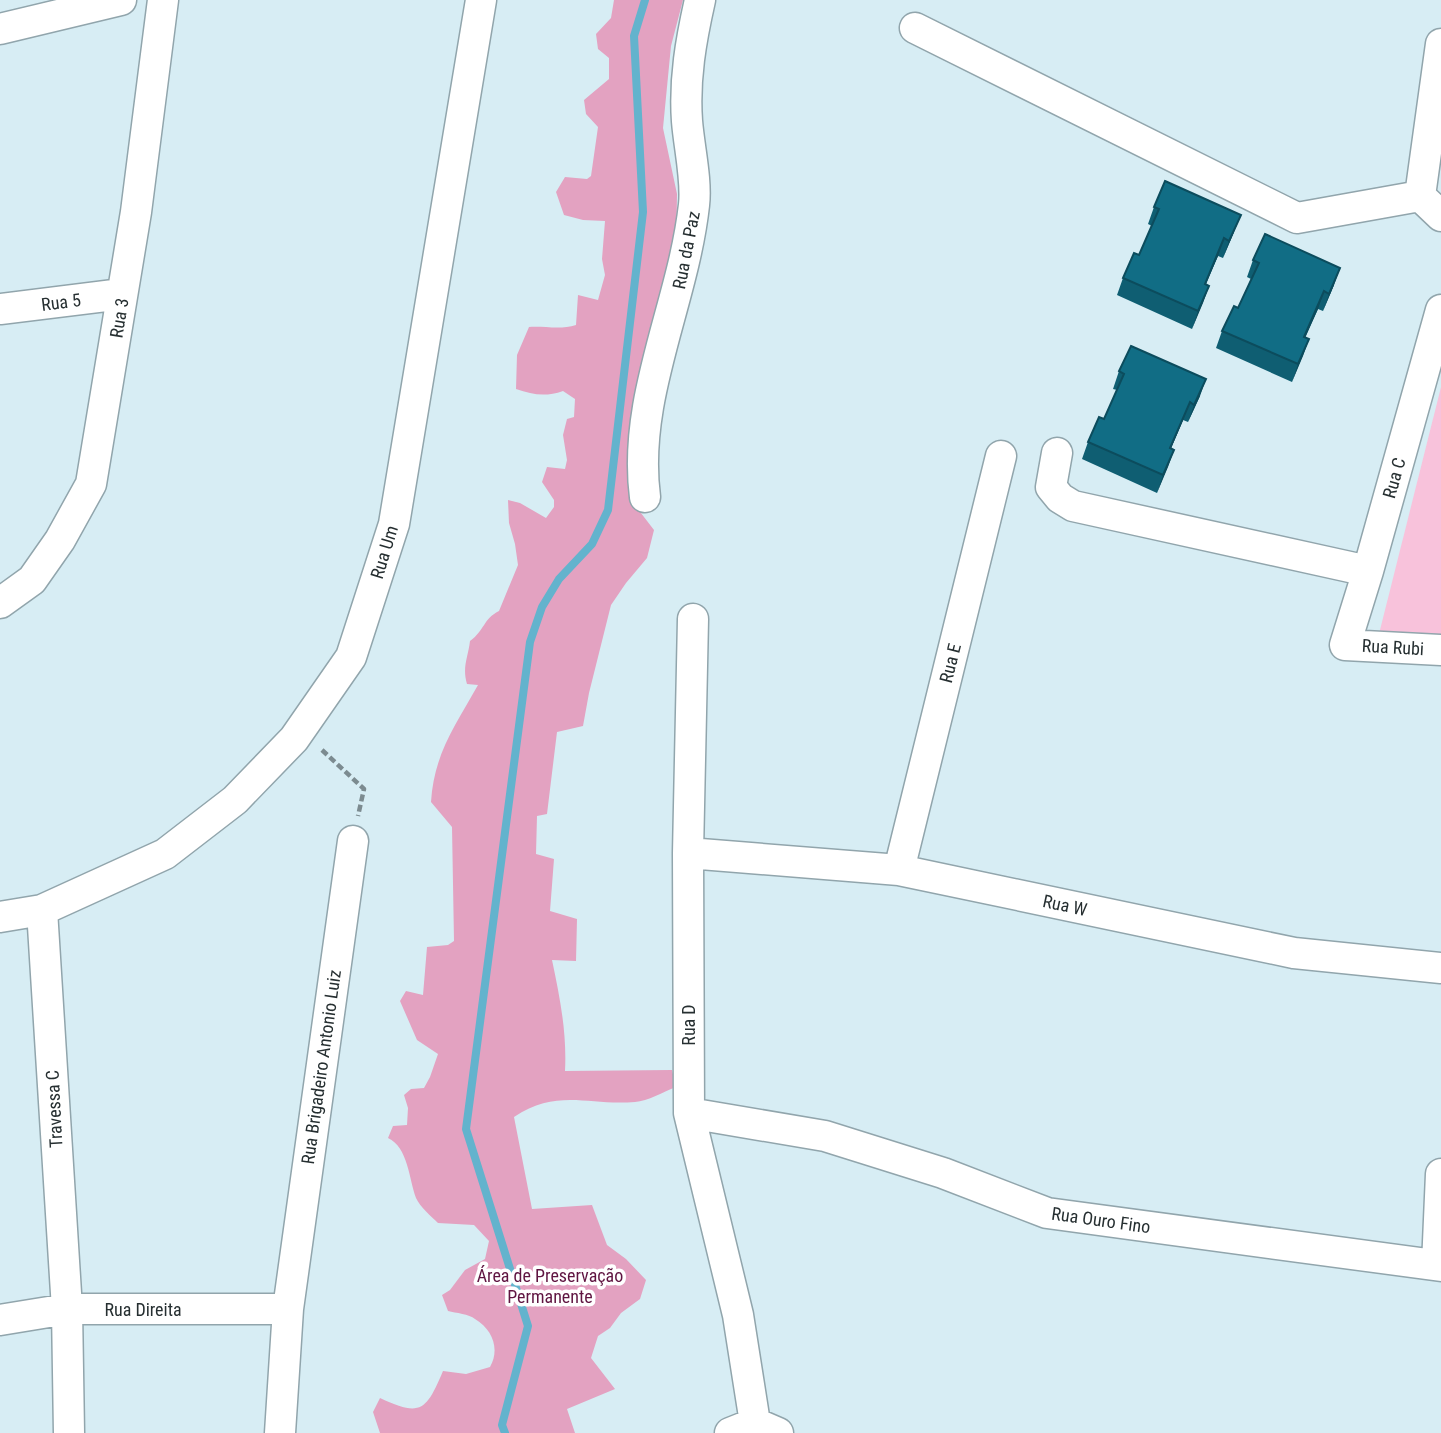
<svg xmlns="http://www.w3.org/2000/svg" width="1441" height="1433" font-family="'Roboto Condensed',sans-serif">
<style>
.green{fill:#f8c2db}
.forest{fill:#e3a2c1}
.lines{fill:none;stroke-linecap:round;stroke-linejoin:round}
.stream{stroke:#63b3cd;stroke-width:8}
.minor-casing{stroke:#91a5ac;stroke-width:33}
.path{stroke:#7c8b90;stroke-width:4.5;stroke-dasharray:7 3.5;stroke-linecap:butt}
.minor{stroke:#fff;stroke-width:30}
.wall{fill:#0f5e72}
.shaded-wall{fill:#0c4c5d}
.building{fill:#116d85;stroke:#0c4c5d;stroke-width:2}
.labels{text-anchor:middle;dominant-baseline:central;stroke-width:7;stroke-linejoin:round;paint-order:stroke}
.street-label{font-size:18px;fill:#262f31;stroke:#fff}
.park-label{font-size:18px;fill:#5f1441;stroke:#fff}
</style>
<rect width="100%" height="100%" fill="#d7edf4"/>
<path class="green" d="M1441,387V641L1378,638Z"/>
<path class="forest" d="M614,0H683L671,46L663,128L677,194L676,260L633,440L627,480L634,504L654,530L647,558L626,583L611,605L589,693L583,726L557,732L547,814L537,816L536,854L554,859L550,911L577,919L576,961L552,960C560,998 567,1033 565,1071L672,1070L676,1087C663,1092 648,1101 635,1102C588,1106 558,1088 514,1117L532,1209L592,1205L607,1245L626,1259L646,1280L640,1299L621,1313L610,1328L598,1336L591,1358L615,1389L567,1409L575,1433H380L373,1412L380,1398C421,1417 426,1411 443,1371L466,1374L490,1367C500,1349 493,1330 475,1319C469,1314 456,1313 448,1311L442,1295L450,1290L465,1270L485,1259L489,1241L474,1225L438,1223C431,1216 420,1207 416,1198C409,1179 408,1147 388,1138L393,1126L407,1125L408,1108L404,1095L411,1089L424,1088L430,1077L438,1054L417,1040L400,1001L406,991L423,995L427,947L448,945L454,941L452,827L431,802C434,754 455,726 478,685L467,684C462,667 468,658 470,641C485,630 483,619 499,611L518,565L515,544L509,523L508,500L520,503L546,518L554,507V500L542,482L547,467L565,469L567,460L563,435L567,419L574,417L575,399L563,391C546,397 533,395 516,389L517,355L529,327C545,326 561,330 576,325L578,295L598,300L605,275L602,259L605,221L583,220L564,215L556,192L565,177L587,179L591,176L598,127L586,114L584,100L609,79V58L598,49L596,34L611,18Z"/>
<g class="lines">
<path class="stream" d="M505,1433L502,1425L528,1326L466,1129L530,642L542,607L559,579L592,544L608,510L643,212L634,36L645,0"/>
<g class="minor-casing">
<path id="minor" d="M915,28L1297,218L1420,196
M0,29L121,0
M1441,44L1420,196L1441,216
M0,309L122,294
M1441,310L1368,571L1345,645L1441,650
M1057,453L1051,487L1060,498L1073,506L1368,571
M645,497C632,397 683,304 694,205C697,180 689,147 687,121C684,79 691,40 700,0
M0,603L32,580L60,540L91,484L136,212L163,0
M693,619L688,853L689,1113L738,1315L755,1423
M688,853L899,870L1294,953L1441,968
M899,870L1001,456
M42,910L67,1309L69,1433
M0,917L42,910L165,854L235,800L294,739L351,657L394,524L481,0
M689,1113L825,1136L943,1173L1047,1213L1441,1266
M1437,1265L1441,1174
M0,1320L67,1309H288
M280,1433L288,1309L353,841
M730,1433L755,1423L778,1433"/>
</g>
<path class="path" d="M322,750L364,789L358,816"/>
<use href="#minor" class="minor"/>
</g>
<path class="wall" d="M1154,207L1234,232L1223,258L1218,256L1206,284L1209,286L1192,329L1117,295L1123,278L1139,255L1152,226L1148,224Z
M1253,260L1334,285L1323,311L1318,309L1305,337L1309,339L1292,382L1216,348L1222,331L1238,308L1251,279L1247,277Z
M1119,371L1200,396L1188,422L1183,420L1171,448L1174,450L1157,493L1082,459L1088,442L1104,419L1117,390L1113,389Z"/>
<path class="shaded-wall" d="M1241,215L1234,232L1223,258L1229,241Z
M1224,238L1218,256L1198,301L1205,284Z
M1340,268L1334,285L1323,311L1329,294Z
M1209,286L1203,303L1192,329L1198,311Z
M1324,291L1318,309L1298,354L1304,337Z
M1309,339L1303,356L1292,382L1298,364Z
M1206,379L1200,396L1188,422L1194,405Z
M1190,402L1183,420L1164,465L1170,448Z
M1174,450L1168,467L1157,493L1163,475Z"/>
<path class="building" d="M1165,181L1241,215L1229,241L1224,238L1205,284L1209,286L1198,311L1123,278L1134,253L1139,255L1159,209L1154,207Z
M1265,234L1340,268L1329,294L1324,291L1304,337L1309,339L1298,364L1222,331L1234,306L1238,308L1259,263L1253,260Z
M1131,346L1206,379L1194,405L1190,402L1170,448L1174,450L1163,475L1088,442L1099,417L1104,419L1124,374L1119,371Z"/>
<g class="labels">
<g class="street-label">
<text transform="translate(686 250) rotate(-79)">Rua da Paz</text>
<text transform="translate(61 302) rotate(-7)">Rua 5</text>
<text transform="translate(119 318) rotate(-81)">Rua 3</text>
<text transform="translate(1394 478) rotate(-74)">Rua C</text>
<text transform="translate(384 552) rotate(-73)">Rua Um</text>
<text transform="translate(1393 647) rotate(3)">Rua Rubi</text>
<text transform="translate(950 663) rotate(-76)">Rua E</text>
<text transform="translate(1065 905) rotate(12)">Rua W</text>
<text transform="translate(688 1025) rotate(-90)">Rua D</text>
<text transform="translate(321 1067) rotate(-82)">Rua Brigadeiro Antonio Luiz</text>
<text transform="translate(54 1109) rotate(-93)">Travessa C</text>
<text transform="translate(1101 1220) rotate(8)">Rua Ouro Fino</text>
<text x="143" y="1309">Rua Direita</text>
</g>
<g class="park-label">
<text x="550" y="1275">Área de Preservação<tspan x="550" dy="21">Permanente</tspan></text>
</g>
</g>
</svg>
